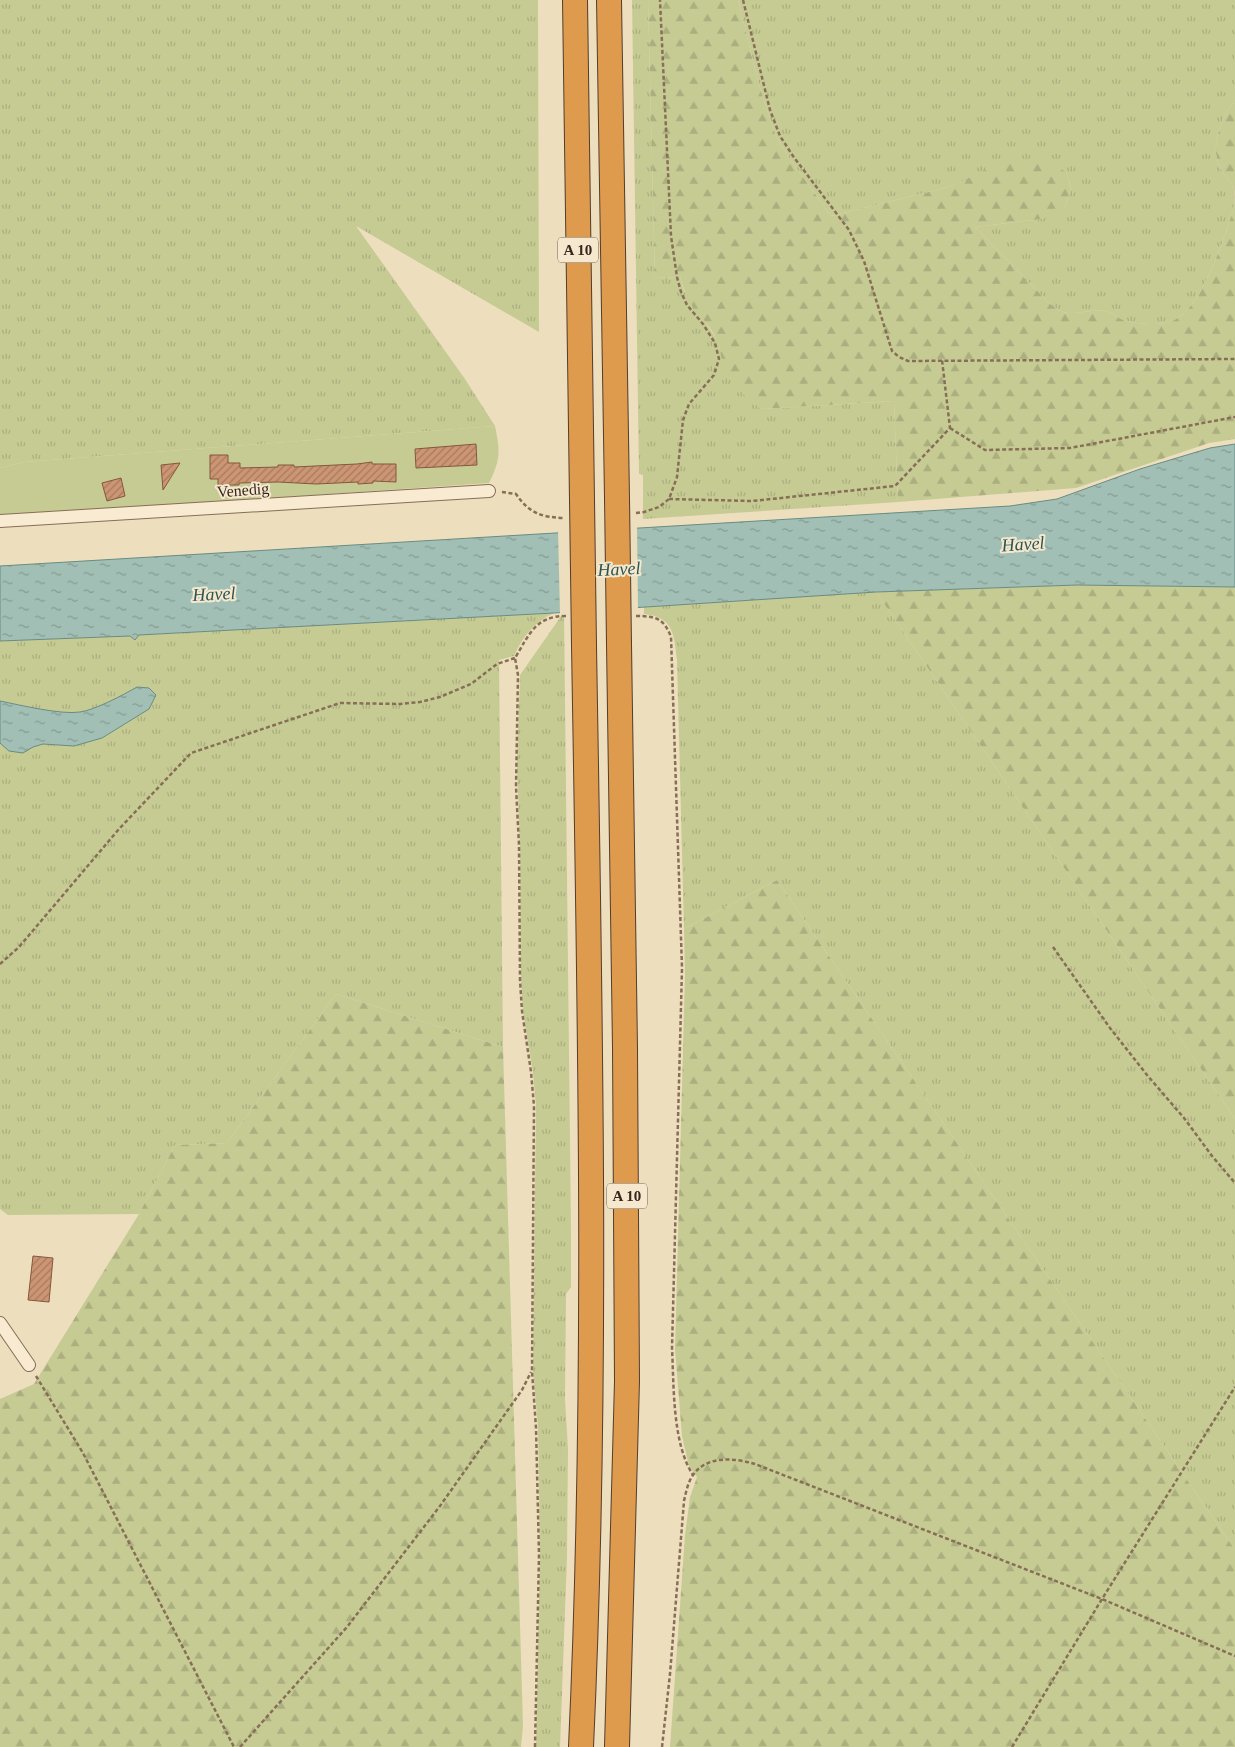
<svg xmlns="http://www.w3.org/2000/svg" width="1235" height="1747" font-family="'Times New Roman',serif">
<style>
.grass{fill:url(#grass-tufts)}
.forest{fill:url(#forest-firs)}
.park{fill:#c6cb93}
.water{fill:url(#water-ripples);stroke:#698c82}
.pier{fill:#eddebe}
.building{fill:url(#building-hatch);stroke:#85573d}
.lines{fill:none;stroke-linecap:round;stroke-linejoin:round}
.minor-casing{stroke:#866e57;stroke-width:14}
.motorway-casing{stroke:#533d2c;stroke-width:26}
.path{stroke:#866e57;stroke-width:2.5;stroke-dasharray:4 2.5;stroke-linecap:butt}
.minor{stroke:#f8ebd1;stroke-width:12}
.motorway{stroke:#de9a4d;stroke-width:24}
.motorway-bridge-casing{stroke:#533d2c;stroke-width:26;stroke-linecap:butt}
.motorway-bridge{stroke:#de9a4d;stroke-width:24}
.labels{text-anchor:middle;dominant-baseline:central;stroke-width:4;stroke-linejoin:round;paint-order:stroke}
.shield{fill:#f5e8ce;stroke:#6f6151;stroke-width:1}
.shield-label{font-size:15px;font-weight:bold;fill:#35271c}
.street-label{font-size:16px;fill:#35271c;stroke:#f5e8ce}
.water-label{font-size:18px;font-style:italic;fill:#2b5551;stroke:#f5e8ce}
</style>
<defs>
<pattern id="grass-tufts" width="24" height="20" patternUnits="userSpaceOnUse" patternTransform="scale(1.25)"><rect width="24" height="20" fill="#c6cb93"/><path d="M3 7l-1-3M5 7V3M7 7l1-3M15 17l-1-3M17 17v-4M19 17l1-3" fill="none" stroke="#abae7e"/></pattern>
<pattern id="forest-firs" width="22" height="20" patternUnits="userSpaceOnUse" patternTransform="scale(1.25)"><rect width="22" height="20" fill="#c6cb93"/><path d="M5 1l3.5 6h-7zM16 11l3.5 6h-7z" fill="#abae7e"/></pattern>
<pattern id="water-ripples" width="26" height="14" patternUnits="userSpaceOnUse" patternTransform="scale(1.25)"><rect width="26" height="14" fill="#a2bfb5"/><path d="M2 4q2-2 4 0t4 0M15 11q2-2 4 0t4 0" fill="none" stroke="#859b92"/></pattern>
<pattern id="building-hatch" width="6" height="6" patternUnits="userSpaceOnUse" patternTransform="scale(1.25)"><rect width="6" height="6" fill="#cc9574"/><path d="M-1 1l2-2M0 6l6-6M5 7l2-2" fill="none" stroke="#a67a5e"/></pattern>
</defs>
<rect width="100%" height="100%" fill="#eddebe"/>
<path class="grass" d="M0,0H538L539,332L356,226L465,379L495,426L24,462L0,468Z
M632,0H648L655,278L680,277L684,291L718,341L723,362L761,409L894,401L898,502L643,519V475L639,474Z
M738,0H1235V100C1222,118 1209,145 1220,167C1225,179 1235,182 1235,197C1234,218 1207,286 1193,303C1187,311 1177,321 1166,323C1155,325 1132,324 1121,319C1117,317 1113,313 1108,312C1095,307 1076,316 1063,312C1058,310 1054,306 1050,304L975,227L1042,219L1065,206L1071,187L1066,172L963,181L949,187L831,216L790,159L776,137L759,85Z
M876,592L1235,1119V1550L777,880L684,929L677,660C674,635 674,617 644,614V607Z
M564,612L571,1230V1287L566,1294L565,1399L568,1449L567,1556L560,1747H536L540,1555L538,1428L533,1370L536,1106L533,1073L523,1011L521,979L520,845L517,766L520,675Z
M554,613C534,622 523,636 514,656L499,660L503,1047L336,994L227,1143L175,1145L139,1214L8,1215L0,1209V641L130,636L135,640L139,635Z"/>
<path class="forest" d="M648,0H738L759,85L776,137L790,159L831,216L949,187L1001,163L1025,160L1050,163L1066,172L1071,187L1065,206L1054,215L1042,219L975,227L1050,304C1054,306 1058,310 1063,312C1076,316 1095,307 1108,312C1113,313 1117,317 1121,319C1132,324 1155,325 1166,323C1177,321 1187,311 1193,303C1207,286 1234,218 1235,197C1235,182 1225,179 1220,167C1209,145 1222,118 1235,100V439L1209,443L1076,488L898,502L894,401L761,409C742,394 731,385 723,362C720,355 720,346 717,340C710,325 698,315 690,302C685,294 683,286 680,277L655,278Z
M1077,585L1235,587V1119L876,592Z
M777,880L1235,1550V1747H670L685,1535L690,1497L697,1477L689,1466L682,1436L675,1349L685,975L684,929Z
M336,994L503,1047L523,1726L521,1747H0V1399L34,1384L139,1214L175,1145L227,1143Z"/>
<path class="park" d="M495,426C500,451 501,459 489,483L0,517V468L24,462Z"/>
<path class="water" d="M1235,444V587L1077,585L876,592L554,613L139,635L135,640L130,636L0,641V566L1010,506L1057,499L1140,469L1210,448Z
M137,687L149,688L156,695L149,709L102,738L74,746L43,744L33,747L23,753L9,751L0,743V701C20,705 61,715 80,712C95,710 123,695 137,687Z"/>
<path class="pier" d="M637,525L638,610L560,615L558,529Z"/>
<path class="building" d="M476,444L477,465L416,468L415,449Z
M210,455H228V463H240V468L278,467V465H294V467L357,464L372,462V464H396V482L373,481V483L358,484V482L316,484L278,482L239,483V485H218V479H210Z
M180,463L163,490L161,465Z
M121,478L125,496L107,501L102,483Z
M33,1256L53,1258L49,1302L28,1300Z"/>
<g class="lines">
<g class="minor-casing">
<path id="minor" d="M0,521L489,491
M0,1323L29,1365"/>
</g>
<g class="motorway-casing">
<path id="motorway" d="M575,0L582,500
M609,0L617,498
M581,1747C598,1380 590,1012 584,645
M617,1747L627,1381L625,1048L619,644"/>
</g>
<path class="path" d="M743,0L770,110L780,136L793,156L849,230L864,261L892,351L899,357L908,361L1235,359
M950,428L985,450L1070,448L1235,417
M502,492L516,494C529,513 541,517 563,518
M669,499L752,501L895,486L950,428L942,360
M636,513L644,512L659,507L669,499L677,477L683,420L689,404L714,375L719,359L715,343L703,324L687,305L681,292L677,277L671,236L660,0
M636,616C655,616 664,618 671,637L682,968L672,1348C674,1385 672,1443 693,1475
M1053,947L1110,1028L1147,1075L1184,1118L1212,1156L1235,1183
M0,964L19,947L119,829L191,753L340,703L400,704L420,702L440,697L471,684L497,664L515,658
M36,1376L83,1453L234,1747
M240,1747L347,1627L440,1506L522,1390L531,1372
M535,1747L539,1555L536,1428L532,1371L534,1106L531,1072L522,1011L520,980L519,845L516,787L518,675L515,658C529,635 535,616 566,616
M662,1747L670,1674L684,1501C686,1492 688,1482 693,1475C707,1455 735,1458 755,1464L1102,1599L1235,1656
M1012,1747L1102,1599L1235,1387"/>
<use href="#minor" class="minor"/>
<use href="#motorway" class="motorway"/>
<g class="motorway-bridge-casing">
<path id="motorway-bridge" d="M617,498L619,644
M582,500L584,645"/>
</g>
<use href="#motorway-bridge" class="motorway-bridge"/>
</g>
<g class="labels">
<g class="shield">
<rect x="558" y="237.5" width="40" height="25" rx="4"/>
<rect x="607" y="1183.5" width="40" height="25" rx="4"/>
</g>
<g class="shield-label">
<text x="578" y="250">A 10</text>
<text x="627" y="1196">A 10</text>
</g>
<g class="street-label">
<text transform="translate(243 490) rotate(-4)">Venedig</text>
</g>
<g class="water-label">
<text transform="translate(1023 544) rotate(-4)">Havel</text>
<text transform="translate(619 569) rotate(-3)">Havel</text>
<text transform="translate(214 594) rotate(-3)">Havel</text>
</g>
</g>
</svg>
